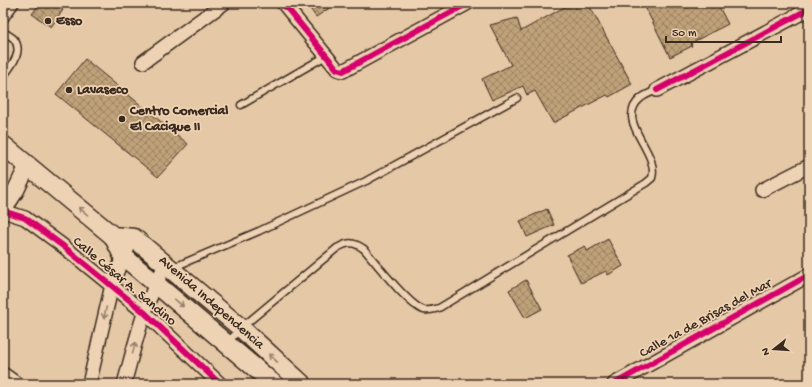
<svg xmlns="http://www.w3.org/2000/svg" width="812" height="387" font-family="'Gochi Hand',sans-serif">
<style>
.building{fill:url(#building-cross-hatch);stroke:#3b2a1e}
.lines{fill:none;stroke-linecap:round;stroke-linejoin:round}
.service-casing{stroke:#3b2a1e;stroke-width:9}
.minor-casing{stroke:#3b2a1e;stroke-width:16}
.tertiary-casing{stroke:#3b2a1e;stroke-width:19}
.secondary-casing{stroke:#3b2a1e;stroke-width:21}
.service{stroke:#edd2b4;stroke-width:6}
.minor{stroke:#edd2b4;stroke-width:13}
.tertiary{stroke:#edd2b4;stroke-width:16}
.secondary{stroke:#edd2b4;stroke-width:18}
.cycleway-casing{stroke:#edd2b4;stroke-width:8}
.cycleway{stroke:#d6006c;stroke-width:6}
.oneway{stroke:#947e69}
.poi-dot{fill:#3b2a1e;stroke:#edd2b4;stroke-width:1.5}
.labels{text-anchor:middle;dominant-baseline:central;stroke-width:3.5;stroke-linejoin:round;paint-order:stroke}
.poi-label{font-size:14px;font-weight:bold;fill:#3b2a1e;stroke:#edd2b4;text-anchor:start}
.street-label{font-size:14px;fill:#3b2a1e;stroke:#edd2b4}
</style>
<defs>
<pattern id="building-cross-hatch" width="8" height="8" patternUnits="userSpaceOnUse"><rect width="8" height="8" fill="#bfa279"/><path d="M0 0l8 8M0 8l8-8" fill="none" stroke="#9c8463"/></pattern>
</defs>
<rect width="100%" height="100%" fill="#e5c8a6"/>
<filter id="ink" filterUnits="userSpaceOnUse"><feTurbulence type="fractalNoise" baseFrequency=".025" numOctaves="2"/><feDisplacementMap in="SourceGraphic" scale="8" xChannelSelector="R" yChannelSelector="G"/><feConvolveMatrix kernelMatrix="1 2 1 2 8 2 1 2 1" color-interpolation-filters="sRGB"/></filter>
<g filter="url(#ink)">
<path class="building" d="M40,3H53L63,10L51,27L32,14Z
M306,3H337L316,17Z
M572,3H588L632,84L609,97L607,95L553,123L535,91L527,95L523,86L492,100L482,79L511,65L490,25L517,18L521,31Z
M643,3H717L728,24L691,43L692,46L670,57Z
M85,59L188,144L158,177L56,94Z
M547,209L554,225L527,237L520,221Z
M608,239L623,266L608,275L606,271L581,283L567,255L585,246L587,251Z
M526,280L542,309L525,318L509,290Z"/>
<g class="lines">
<g class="service-casing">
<path id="service" d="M3,21L16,3
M3,31C6,34 11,36 14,39C24,52 11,66 3,77
M241,105L326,56
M172,268L259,231L366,181L517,98
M228,342L241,328L337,248C348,242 353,241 364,249C375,262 410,307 424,310C430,311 435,309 439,308L646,183L652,178C660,151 613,121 641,98C645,95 652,92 657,90"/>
</g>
<g class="minor-casing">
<path id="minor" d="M283,3L337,69L343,71L468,3
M143,62L224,3
M657,90L809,9
M762,190L809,166
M3,211L25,218L63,246L144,312L220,384
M3,374L17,384
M89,384L112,285L123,256L134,238
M124,384C136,341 144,303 166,264
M614,384L809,275"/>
</g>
<g class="tertiary-casing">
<path id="tertiary" d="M3,210L16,190L28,165"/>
</g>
<g class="secondary-casing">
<path id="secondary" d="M3,145L113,236L123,256L274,384
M113,236L134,238L241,328L302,384"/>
</g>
<use href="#service" class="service"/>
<use href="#minor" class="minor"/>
<use href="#tertiary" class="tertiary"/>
<use href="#secondary" class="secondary"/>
<g class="cycleway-casing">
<path id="cycleway" d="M283,3L337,69L343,71L468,3
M657,90L809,9
M3,211L25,218L63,246L144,312L220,384
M614,384L809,275"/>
</g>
<use href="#cycleway" class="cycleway"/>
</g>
<defs><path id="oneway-shaft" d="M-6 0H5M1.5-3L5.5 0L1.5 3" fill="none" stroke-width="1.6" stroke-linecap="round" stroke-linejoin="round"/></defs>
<g class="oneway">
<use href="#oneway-shaft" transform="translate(83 211) rotate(-140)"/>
<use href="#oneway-shaft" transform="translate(179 303) rotate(40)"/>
<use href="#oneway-shaft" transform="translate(105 313) rotate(103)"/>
<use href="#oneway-shaft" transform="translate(134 348) rotate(-75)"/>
<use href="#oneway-shaft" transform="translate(273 358) rotate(-137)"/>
</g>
</g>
<g class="poi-dot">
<circle cx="48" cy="21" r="4"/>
<circle cx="69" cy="90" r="4"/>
<circle cx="122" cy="119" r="4"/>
</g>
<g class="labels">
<g class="poi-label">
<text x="56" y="21">Esso</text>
<text x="77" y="90">Lavaseco</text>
<text x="130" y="111">Centro Comercial<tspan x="130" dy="16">El Cacique II</tspan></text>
</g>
<g class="street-label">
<text transform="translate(124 282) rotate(40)">Calle César A. Sandino</text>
<text transform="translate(211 303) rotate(41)">Avenida Independencia</text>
<text transform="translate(706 319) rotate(-29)">Calle 1a de Brisas del Mar</text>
</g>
</g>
<rect width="812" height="387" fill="none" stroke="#edd2b4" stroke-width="16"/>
<rect x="8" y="8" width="796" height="371" fill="none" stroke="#3b2a1e" stroke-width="1.5" filter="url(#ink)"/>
<g transform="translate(774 349) rotate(253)" stroke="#edd2b4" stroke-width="3" paint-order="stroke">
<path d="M0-3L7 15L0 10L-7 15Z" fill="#3b2a1e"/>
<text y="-6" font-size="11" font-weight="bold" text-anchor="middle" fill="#3b2a1e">N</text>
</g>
<path d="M666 36v6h115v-6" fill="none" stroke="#3b2a1e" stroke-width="2"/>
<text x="672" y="36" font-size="12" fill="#3b2a1e" stroke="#edd2b4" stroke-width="3" paint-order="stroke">50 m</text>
</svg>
